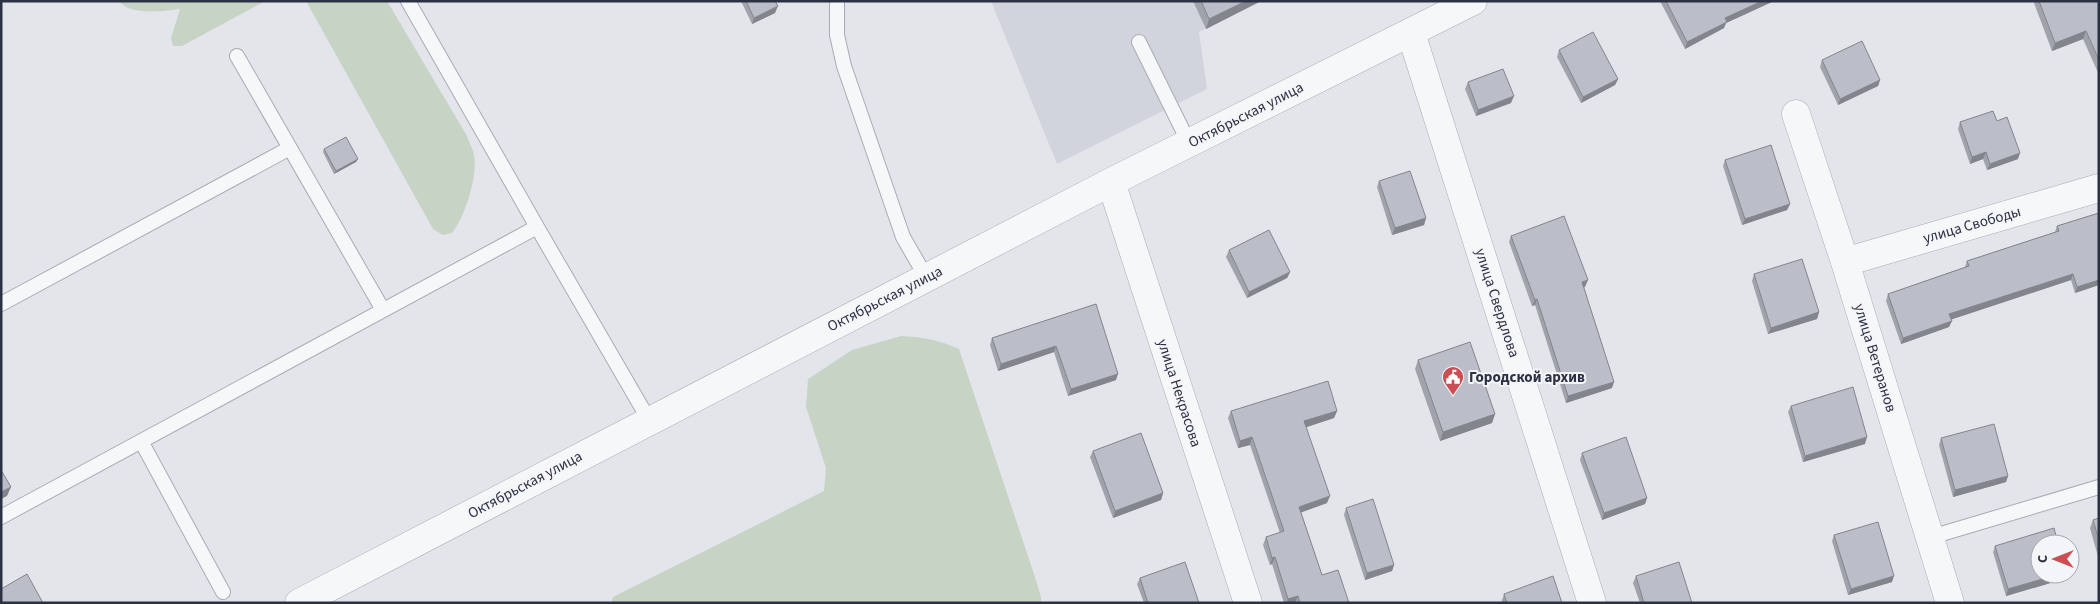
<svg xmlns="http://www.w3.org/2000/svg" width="2100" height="604" font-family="'Source Sans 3',sans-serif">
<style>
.built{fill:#d2d4dd}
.green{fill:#c7d4c5}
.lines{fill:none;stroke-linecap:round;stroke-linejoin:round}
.service-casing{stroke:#a8abb5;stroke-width:16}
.minor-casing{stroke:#a8abb5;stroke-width:29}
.service{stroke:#f6f7f9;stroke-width:14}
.minor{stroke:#f6f7f9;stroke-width:28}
.wall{fill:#a1a3ac}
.shaded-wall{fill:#83858c}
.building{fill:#bbbec8;stroke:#83858c}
.labels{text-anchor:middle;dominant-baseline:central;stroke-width:4;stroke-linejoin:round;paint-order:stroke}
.street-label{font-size:15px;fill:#2c3143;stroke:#f3f5f8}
.poi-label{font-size:15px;font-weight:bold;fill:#2c3143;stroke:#f3f5f8;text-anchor:start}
</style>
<rect width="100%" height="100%" fill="#e3e5eb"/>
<path class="built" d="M991,1H1262L1199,32L1207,89L1057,164Z"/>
<path class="green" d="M119,1H265L182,46H173L171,38L180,9C165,11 129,16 119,1Z
M306,1H387L467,136C469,142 473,149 474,155C478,176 465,217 452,233L443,235L433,229Z
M901,336C923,337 939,340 959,349L1035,577L1041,597V603H611L613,597L824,491L826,468L806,407L808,379L852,350Z"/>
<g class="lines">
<g class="service-casing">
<path id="service" d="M408,1L537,227
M837,1V35L844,66L903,237L926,277
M1139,42L1189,143
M237,56L383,310
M1,304L290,148
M141,441L223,592
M1,517L537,227L649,420
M1931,537L2099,487"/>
</g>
<g class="minor-casing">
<path id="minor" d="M1411,33L1592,603
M1796,114L1845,262L1950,603
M1111,182L1248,603
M1845,262L2099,188
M299,603L1111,182L1473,1"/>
</g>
<use href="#service" class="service"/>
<use href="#minor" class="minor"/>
</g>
<path class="wall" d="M741,1H775V13L752,24Z
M1193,1H1261L1206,29Z
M1660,1H1774L1726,23L1724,28L1685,49Z
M2034,1H2099V75L2083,39L2052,51L2034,3Z
M1559,50L1618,79L1615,85L1581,103L1557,57Z
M1822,60L1880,80L1878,86L1838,105L1820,67Z
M1468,82L1511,103L1476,116L1465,89Z
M1997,121L2018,159L1987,170L1983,159L1970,164L1958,129L1960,122Z
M324,149L358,159L356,162L334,174L323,152Z
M1725,160L1790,204L1787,210L1742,225L1723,166Z
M1379,181L1426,218L1424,225L1392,235L1377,187Z
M2099,213V285L2075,293L2071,280L1951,319L1949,327L1901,344L1886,301L1888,294L1965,267L1967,261L2055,232L2057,226Z
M1511,236L1585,287H1584L1612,388L1566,403L1535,305L1532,306L1509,242Z
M1229,250L1290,272L1287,278L1247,298L1226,257Z
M1754,274L1819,312L1817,319L1768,334L1752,281Z
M1096,304L1116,380L1068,396L1054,352L998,371L990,345L992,338Z
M1418,360L1495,414L1492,423L1440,441L1415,369Z
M1791,406L1865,444L1803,462L1788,412Z
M1231,411H1337L1334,418L1306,427L1327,503L1301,512L1322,575L1349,603H1284L1272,564L1270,565L1263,545L1266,537L1280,533L1250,445L1238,448L1228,418Z
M1941,438L2008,476L2006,482L1953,497L1939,445Z
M1093,451L1163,493L1161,500L1113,518L1090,457Z
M1582,453L1647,498L1645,504L1602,520L1580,460Z
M1346,508L1394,565L1392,571L1365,580L1344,515Z
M2099,518V560L2090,528L2093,520Z
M1834,535L1892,582L1848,595L1832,541Z
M1995,546L2064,579L2006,596L1993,552Z
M1636,576L1692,603H1640L1633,583Z
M1140,578L1199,603H1144L1137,584Z
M1504,594L1562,603H1501Z"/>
<path class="shaded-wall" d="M1246,1H1261L1206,29L1209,19Z
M1762,1H1774L1726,23L1724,28L1685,49L1687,42L1725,18Z
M778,6L775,13L752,24L754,18Z
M2086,31L2083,39L2052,51L2055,43Z
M1618,79L1615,85L1581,103L1583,97Z
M1880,80L1878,86L1838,105L1840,99Z
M1514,96L1511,103L1476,116L1478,110Z
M1986,152L1983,159L1970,164L1972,157Z
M2020,153L2018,159L1987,170L1990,164Z
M358,159L356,162L334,174L336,171Z
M1790,204L1787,210L1742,225L1745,219Z
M1426,218L1424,225L1392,235L1395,228Z
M1290,272L1287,278L1247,298L1249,292Z
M2073,274L2071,280L1947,321L1949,314Z
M1588,280L1585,287L1580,289L1582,282Z
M2099,280V285L2075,293L2077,287Z
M1537,299L1535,305L1532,306L1535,300Z
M1819,312L1817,319L1768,334L1771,328Z
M1952,321L1949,327L1901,344L1903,338Z
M1056,346L1054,352L998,371L1001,364Z
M1118,374L1116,380L1068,396L1071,389Z
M1614,382L1612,388L1566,403L1568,396Z
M1337,411L1334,418L1301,429L1304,421Z
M1495,414L1492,423L1440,441L1443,432Z
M1252,437L1250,445L1238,448L1240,441Z
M1867,437L1865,444L1803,462L1805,456Z
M2008,476L2006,482L1953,497L1955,490Z
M11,487L7,496L1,499V492Z
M1163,493L1161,500L1113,518L1115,511Z
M1330,496L1327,503L1297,514L1299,507Z
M1647,498L1645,504L1602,520L1604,513Z
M1275,557L1272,564L1270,565L1272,558Z
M1394,565L1392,571L1365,580L1367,573Z
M2060,574H2066L2064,579L2006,596L2008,589Z
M1894,576L1892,582L1848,595L1851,589Z
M1298,596L1295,603H1287L1288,599Z"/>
<path class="building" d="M746,1H775L778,6L754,18Z
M1201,1H1246L1209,19Z
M1666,1H1762L1725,18L1727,22L1687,42Z
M2039,1H2099V60L2086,31L2055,43Z
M1593,32L1618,79L1583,97L1559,50Z
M1862,41L1880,80L1840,99L1822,60Z
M1503,69L1514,96L1478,110L1468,82Z
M1993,111L1997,121L2007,117L2020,153L1990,164L1986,152L1972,157L1960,122Z
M346,137L358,159L336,171L324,149Z
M1771,145L1790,204L1745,219L1725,160Z
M1410,171L1426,218L1395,228L1379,181Z
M2099,213V280L2077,287L2073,274L1949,314L1952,321L1903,338L1888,294L1969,266L1967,261L2059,231L2057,226Z
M1564,216L1588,280L1582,282L1614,382L1568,396L1537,299L1535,300L1511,236Z
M1269,230L1290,272L1249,292L1229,250Z
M1802,259L1819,312L1771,328L1754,274Z
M1096,304L1118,374L1071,389L1056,346L1001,364L992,338Z
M1470,342L1495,414L1443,432L1418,360Z
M1328,381L1337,411L1304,421L1330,496L1299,507L1322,575L1338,570L1349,603H1300L1298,596L1288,599L1275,557L1272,558L1266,537L1284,531L1252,437L1240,441L1231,411Z
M1853,387L1867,437L1805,456L1791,406Z
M1994,424L2008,476L1955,490L1941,438Z
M1141,433L1163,493L1115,511L1093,451Z
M1626,437L1647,498L1604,513L1582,453Z
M1,470L11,487L1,492Z
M1373,499L1394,565L1367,573L1346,508Z
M2099,518V540L2093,520Z
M1878,522L1894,576L1851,589L1834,535Z
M2054,528L2058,544H2040V574H2060L2008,589L1995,546Z
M1185,562L1199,603H1148L1140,578Z
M1679,562L1692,603H1644L1636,576Z
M27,574L43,603H1V589Z
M1553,576L1562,603H1507L1504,594Z"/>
<defs>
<g id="civic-pin" transform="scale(1.125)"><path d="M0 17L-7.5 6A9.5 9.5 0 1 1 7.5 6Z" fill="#ca4e53" stroke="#f3f5f8"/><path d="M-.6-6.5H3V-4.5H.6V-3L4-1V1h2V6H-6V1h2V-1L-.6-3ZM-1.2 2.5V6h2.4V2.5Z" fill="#fff"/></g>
</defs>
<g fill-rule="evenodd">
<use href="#civic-pin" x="1453" y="377"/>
</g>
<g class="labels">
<g class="street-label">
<text transform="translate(1246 115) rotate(-27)">Октябрьская улица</text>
<text transform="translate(1972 225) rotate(-16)">улица Свободы</text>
<text transform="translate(885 299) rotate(-27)">Октябрьская улица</text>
<text transform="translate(1497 303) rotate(72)">улица Свердлова</text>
<text transform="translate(1875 358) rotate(73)">улица Ветеранов</text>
<text transform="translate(1179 393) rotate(72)">улица Некрасова</text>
<text transform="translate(525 485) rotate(-28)">Октябрьская улица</text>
</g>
<g class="poi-label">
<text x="1469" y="377">Городской архив</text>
</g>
</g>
<rect width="2100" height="604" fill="none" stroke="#2c3143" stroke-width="5"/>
<g transform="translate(2055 559) rotate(270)"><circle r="24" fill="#f3f5f8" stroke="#a3a7b0"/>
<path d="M0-4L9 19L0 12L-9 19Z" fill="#ca4e53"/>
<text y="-8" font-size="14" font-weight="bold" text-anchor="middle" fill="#2c3143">С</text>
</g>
</svg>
